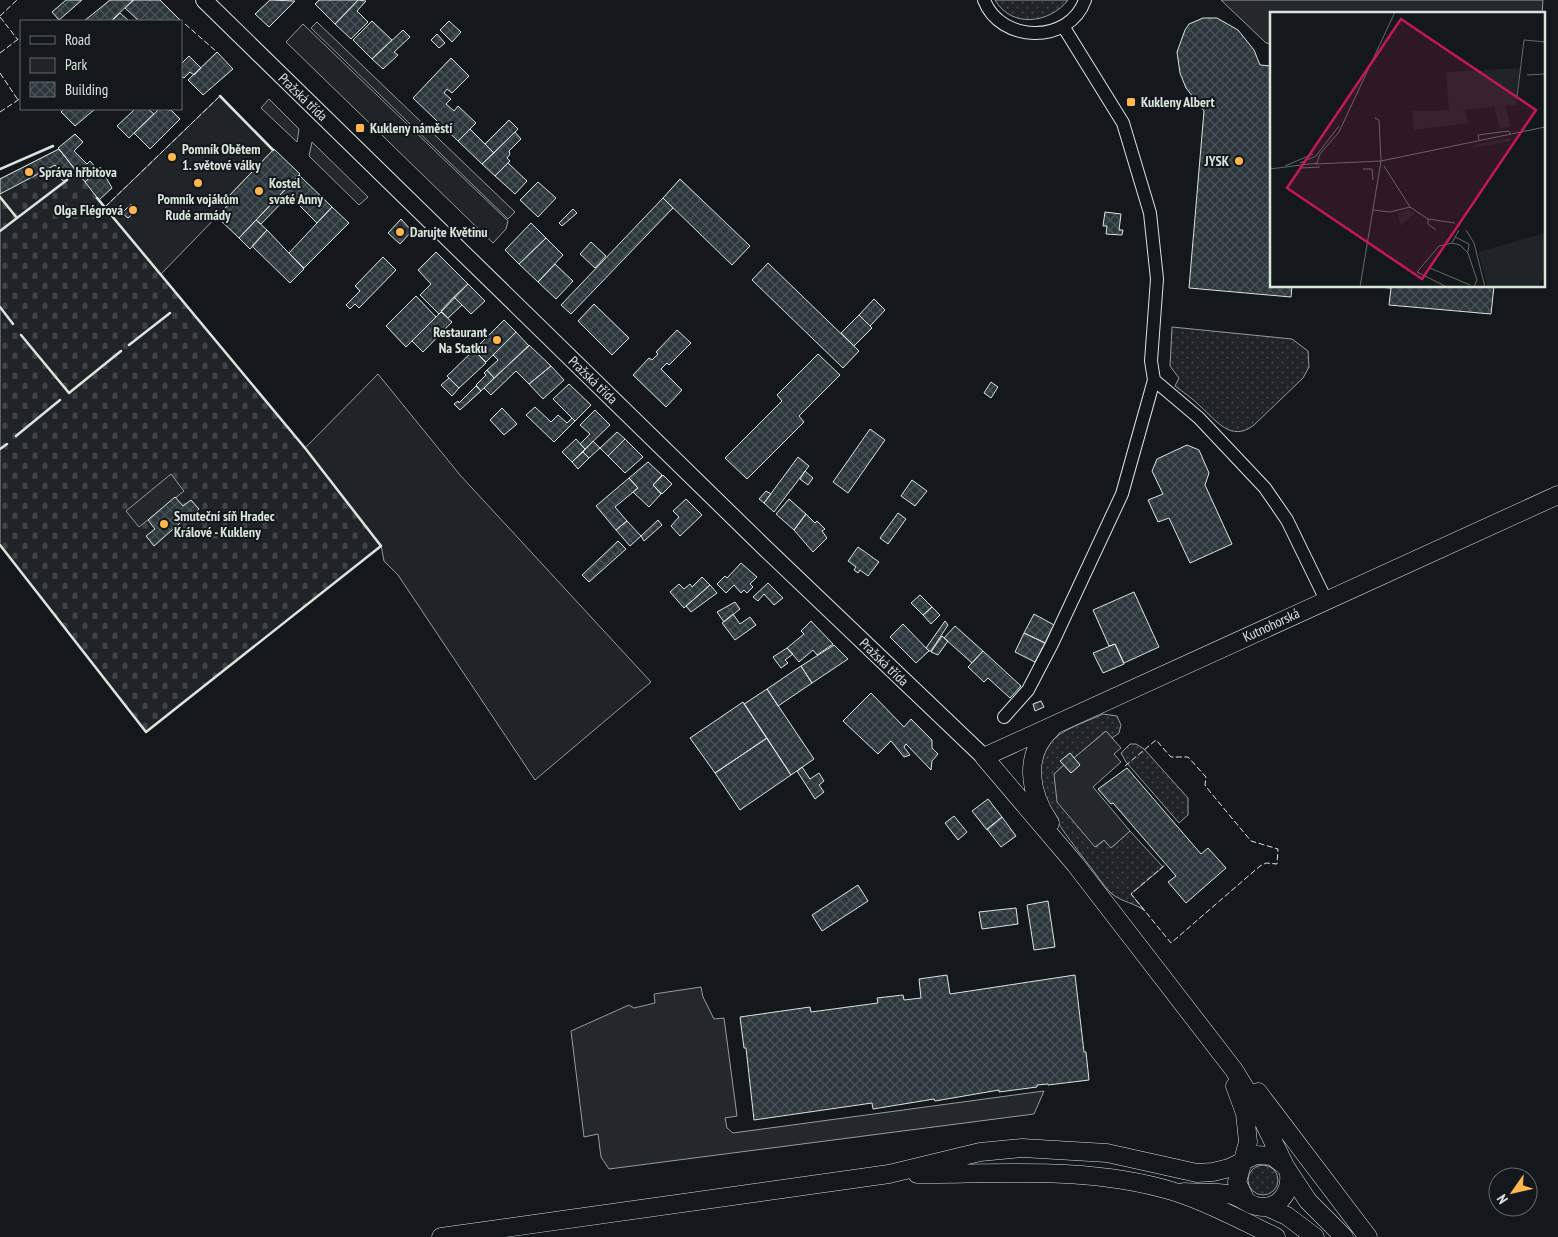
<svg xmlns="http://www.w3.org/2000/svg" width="1558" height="1237" font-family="'PT Sans Narrow',sans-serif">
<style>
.grass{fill:url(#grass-dots);stroke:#939e99}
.cemetery{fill:url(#cemetery-stones);stroke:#939e99}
.green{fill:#202428;stroke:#939e99}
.parking{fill:#24282b;stroke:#939e99}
.building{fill:url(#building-cross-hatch);stroke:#d8e6dc}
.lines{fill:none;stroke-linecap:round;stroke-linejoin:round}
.minor-casing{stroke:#d8e6dc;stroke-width:14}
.tertiary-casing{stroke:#d8e6dc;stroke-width:18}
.secondary-casing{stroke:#d8e6dc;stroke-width:19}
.minor{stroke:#14181c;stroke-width:12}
.tertiary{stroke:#14181c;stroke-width:16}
.secondary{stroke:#14181c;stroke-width:18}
.fence{stroke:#d8e6dc;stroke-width:1;stroke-dasharray:6 2.5;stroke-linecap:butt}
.wall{stroke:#d8e6dc;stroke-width:2.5}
.poi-dot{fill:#ffb74d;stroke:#14181c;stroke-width:2}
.labels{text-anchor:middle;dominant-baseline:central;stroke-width:4;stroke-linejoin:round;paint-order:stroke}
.street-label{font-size:14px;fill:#d8e6dc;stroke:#14181c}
.poi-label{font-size:14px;font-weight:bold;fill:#d8e6dc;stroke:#14181c;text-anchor:start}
.inset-road{fill:none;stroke:#626a69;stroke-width:1}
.view{fill:#c2185b;fill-opacity:0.15;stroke:#c2185b;stroke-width:2.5}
.inset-edge{fill:none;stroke:#d8e6dc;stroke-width:2.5}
</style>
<defs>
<pattern id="grass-dots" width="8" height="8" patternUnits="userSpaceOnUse" patternTransform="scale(1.25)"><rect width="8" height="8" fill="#202428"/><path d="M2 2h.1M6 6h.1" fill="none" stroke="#404447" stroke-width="1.8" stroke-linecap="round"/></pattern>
<pattern id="cemetery-stones" width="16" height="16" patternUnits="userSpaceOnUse" patternTransform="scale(1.25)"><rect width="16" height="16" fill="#202428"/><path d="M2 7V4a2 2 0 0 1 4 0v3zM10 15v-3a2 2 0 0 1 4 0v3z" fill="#404447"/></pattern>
<pattern id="building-cross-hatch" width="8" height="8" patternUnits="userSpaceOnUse" patternTransform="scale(1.25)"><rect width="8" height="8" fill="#2c363c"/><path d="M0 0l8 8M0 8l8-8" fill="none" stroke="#4a5358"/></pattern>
</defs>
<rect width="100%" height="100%" fill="#14181c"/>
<path class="grass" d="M995,0H1068C1050,23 1012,29 995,0Z
M1172,327L1292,339L1308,351L1309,367L1303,378L1254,425C1231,443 1216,420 1200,406C1192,398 1183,392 1175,386L1179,378L1170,366Z
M1103,714L1117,716L1121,725L1119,733L1112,738L1106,731L1074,758L1070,753L1061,761L1064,765L1054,774L1096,847L1104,840L1111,848L1130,831L1163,867L1131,894L1145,911C1135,903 1122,902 1112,894C1103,886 1096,873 1088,864C1068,837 1026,789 1043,752C1052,732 1084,723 1103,714Z
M1130,744H1136L1144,749L1188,798V815L1179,823L1126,762L1121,753Z
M1248 1180a15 15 0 1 1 30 0a15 15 0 1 1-30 0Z"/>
<path class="cemetery" d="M59,149C164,282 279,410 381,546L146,732L0,545V179Z"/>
<path class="green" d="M303,24L508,221L506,229L493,243L286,42Z
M220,96L273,150L228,197L230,203L160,275L105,207Z
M378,374L460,475L651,682L535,780L398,575L384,561L381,545L305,448Z"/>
<path class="parking" d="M1221,0H1543L1542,14H1272V44L1266,43Z
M317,22L515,212L508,219L311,28Z
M269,99L299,129L297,142L261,108Z
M312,142L368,197L359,205L309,156Z
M171,474L184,491L139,527L126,511Z
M1106,731L1121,748L1114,754L1121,762L1093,787L1130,831L1111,848L1104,840L1095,847L1057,802L1054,774L1064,765L1071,773L1080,765L1074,758Z
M701,987L703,997L714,1019L724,1018L737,1116L725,1118L727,1128L733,1133L1044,1091L1034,1114L609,1169L601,1157L598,1134L584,1137L571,1031L629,1005L634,1008L655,1003L654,994Z"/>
<path class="building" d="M66,0H82L59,20L52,12Z
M110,0H133L111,21H84Z
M134,0H160L182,22L139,21L125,8Z
M270,0L295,1L269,27L255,14Z
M319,0H358L335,24L315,4Z
M358,0L366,1L357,11L368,22L351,39L335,24Z
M120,13L129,21H111H112Z
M1203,18H1217L1238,30L1254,50L1260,65L1272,66V286H1292L1291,297L1189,288L1204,111L1186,88L1180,73L1177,52L1185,30L1189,24Z
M372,21L392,40L372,59L353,40Z
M449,21L461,32L452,42L440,30Z
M403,30L410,37L394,52L398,55L383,69L372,59Z
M437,34L445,43L439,48L431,40Z
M217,52L233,69L203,95L188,80Z
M189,56L201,68L194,75L190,72L184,78L181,76V64Z
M451,58L469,76L452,93L447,89L444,93L451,99L446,104L454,111L458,106L476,123L458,141L413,98Z
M64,109H95L75,126L61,112Z
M135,109H148L154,114L129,138L117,126Z
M159,109L171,110L180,119L150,149L134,133Z
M509,120L518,129L494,153L485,144Z
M470,129L494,153L482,164L458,141Z
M515,132L521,139L509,151L510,154L507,158L510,161L495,176L482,164Z
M75,134L83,142L74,151L87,164L90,161L98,170L85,182L58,148Z
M59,149L77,172L67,180L63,181L56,172L59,170L55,165L0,194V179Z
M274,149L300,174L239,238L217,217L230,203L228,197Z
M508,163L527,181L515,194L495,176Z
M100,167L112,188L99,200L85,182Z
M299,175L332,207L317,223L289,195L261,224L256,220Z
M680,179L750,246L732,265L663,198Z
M538,182L556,198L538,217L520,200Z
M663,198L673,208L571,314L561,305Z
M131,204L137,210L128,218L122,213Z
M332,207L349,223L304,268L289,253Z
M573,209L577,213L562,226L559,223Z
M1105,212L1121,214L1119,230H1123L1122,235L1106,234L1107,226H1103Z
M401,219L412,231L400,244L388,233Z
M256,220L267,230L250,249L239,238Z
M531,223L546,238L519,264L505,250Z
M267,230L304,269L290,283L252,246Z
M546,238L563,255L538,282L519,264Z
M591,242L606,256L595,268L580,254Z
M436,252L468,284L439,314L420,295L431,284L418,270Z
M383,257L396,270L359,308L355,304L350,309L346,305L360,291L355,286Z
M768,263L859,351L843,368L752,280Z
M555,264L573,281L556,299L538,282Z
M468,284L485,301L471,314L454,297Z
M1365,286H1494L1491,314L1389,305L1391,288Z
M416,296L436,317L406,347L386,326Z
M454,297L462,305L448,318L441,311Z
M874,299L885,310L870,326L859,315Z
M594,304L629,338L612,355L578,321Z
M441,312L452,322L423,352L412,341Z
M859,315L872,328L854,346L841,333Z
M504,320L516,332L486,362L474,350Z
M677,330L691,343L669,365L667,363L661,369L682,390L666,407L633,375L649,358L652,360L658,354L656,352Z
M516,332L529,346L494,378L487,370L498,360L493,355Z
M529,345L551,366L529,384L516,371L491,395L484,388Z
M474,350L486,363L459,388L447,376Z
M818,354L840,375L799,416L804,422L747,479L725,458L782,401L777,395Z
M551,366L564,380L543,399L529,384Z
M487,370L494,378L481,391L476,385L486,375L484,373Z
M449,378L459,388L452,396L441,385Z
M991,382L998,387L991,398L984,393Z
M569,384L591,405L575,421L553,399Z
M476,386L481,391L460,410L454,404L458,401L459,403Z
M535,407L551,422L558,415L567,423L572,418L575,421L554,442L526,415Z
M502,408L517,424L504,435L490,420Z
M595,410L610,425L585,449L580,444L590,434L580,425Z
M870,429L885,440L848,493L833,482Z
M617,432L625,439L608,456L600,448Z
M576,439L585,449L572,462L562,452Z
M625,439L643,457L625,473L608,456Z
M593,441L600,448L589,458L583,452Z
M1187,445L1199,450L1209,473L1205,485L1232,544L1190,563L1169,518L1158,522L1148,500L1163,494L1152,471L1157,459Z
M583,452L589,458L578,469L572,462Z
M798,457L809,466L774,512L764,503Z
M648,462L662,475L653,485L661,494L649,507L633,492L638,488L629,478Z
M805,471L813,478L808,485L800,479Z
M663,475L672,484L662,494L653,485Z
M629,478L638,488L615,507L627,521L616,530L596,506Z
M912,480L927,491L915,506L901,496Z
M766,491L771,494L764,503L759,499Z
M175,497L183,506L191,500L199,509L190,517L189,515L154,546L146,536L155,529L148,520Z
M686,499L702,515L680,536L671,526L679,517L673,511Z
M789,499L806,514L794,530L776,514Z
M898,513L906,519L888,544L880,538Z
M806,514L815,523L817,521L825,529L822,531L827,538L813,552L794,530Z
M658,520L662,525L644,541L641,536Z
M627,521L641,536L630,546L616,530Z
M618,541L626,549L589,582L582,575Z
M858,547L879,562L868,576L860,570L858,573L854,570L856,567L848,561Z
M741,563L757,577L750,584L753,587L747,593L744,590L741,593L734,585L726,593L717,584L725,576L727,578Z
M702,577L710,585L684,608L670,592L679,584L684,589L690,584L692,587Z
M768,583L783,598L774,605L764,594L758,601L753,597Z
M710,585L717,593L691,612L686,606Z
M1134,592L1159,647L1124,663L1115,644L1109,646L1093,610Z
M920,595L932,607L923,615L911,603Z
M735,602L740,609L724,622L717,612Z
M932,607L940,615L931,624L923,615Z
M733,614L740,624L750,617L756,625L735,640L722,623Z
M1034,614L1054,625L1045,643L1024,633Z
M811,621L833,644L817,655L813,650L799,662L787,648L804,634L801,631Z
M945,621L948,625L931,651H929L926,648Z
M903,624L929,651L916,663L890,637Z
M955,626L983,651L972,663L944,638Z
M1024,633L1045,643L1035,662L1015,652Z
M942,636L948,641L938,655L931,652Z
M1115,644L1124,664L1103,673L1093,653Z
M834,645L848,659L812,683L801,666Z
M787,648L793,654L785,660L788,663L781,668L773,657Z
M983,651L1021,686L1010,698L988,678L984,682L968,667Z
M801,666L812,683L778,706L767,689Z
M767,689L814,759L791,775L744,704Z
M871,693L904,727L911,719L932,740V748L938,754L932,761L931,770L906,744L904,747L910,755L904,757L891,741L878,754L843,721Z
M1041,701L1044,707L1035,711L1033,704Z
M743,702L767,738L715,773L690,738Z
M767,738L791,775L740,810L715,773Z
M1070,753L1080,765L1071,773L1060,761Z
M802,767L810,779L819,773L824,781L819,785L824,792L815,799L797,771Z
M1127,768L1201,854L1208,848L1226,868L1186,903L1168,882L1176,876L1113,803L1111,804L1098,789Z
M988,799L1002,817L987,830L972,811Z
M954,816L967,832L958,840L945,823Z
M1002,817L1016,836L1001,847L987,829Z
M858,885L868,901L822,931L812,915Z
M1048,901L1055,947L1034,950L1027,905Z
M1016,908L1018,924L982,929L979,912Z
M947,975L950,994L1075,975L1084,1052H1086L1089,1080L1048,1085V1084L1037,1085V1087L999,1092V1090L935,1101L934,1099L873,1109L872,1103L754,1120L746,1048H744L740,1017L810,1007L811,1012L878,1003L877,998L903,995L904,1000L921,998L919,979Z"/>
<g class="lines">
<g class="minor-casing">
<path id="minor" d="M984,0C1000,43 1069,45 1085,0
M1063,26L1123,123L1150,213L1157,279L1151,361L1154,380L1199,418L1265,488L1287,520L1326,600
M1004,717L1028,690L1052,644L1122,494L1154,380"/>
</g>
<g class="tertiary-casing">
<path id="tertiary" d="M204,0L766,549L984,757"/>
</g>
<g class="secondary-casing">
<path id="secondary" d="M1050,823C1030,794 1022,756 1051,729
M1235,1086L1245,1113L1248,1142L1237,1182L1245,1199
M1258,1092L1368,1237
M1285,1166L1256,1106L1234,1070L1075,864L984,757L1558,495
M917,1174C1002,1174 1089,1166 1172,1191C1207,1202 1243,1221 1276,1237
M1184,1192C1199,1193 1214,1192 1228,1194C1239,1196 1246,1203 1256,1206C1278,1211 1291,1193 1289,1174
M1267,1207L1287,1216L1315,1237
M441,1237L889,1174L980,1152L1022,1148L1107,1153L1197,1173L1213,1172L1229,1168L1256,1155L1272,1156L1285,1166L1308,1201L1344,1237"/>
</g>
<use href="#minor" class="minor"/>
<use href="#tertiary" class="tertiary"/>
<use href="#secondary" class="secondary"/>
<path class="fence" d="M0,16L17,0
M0,17L18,40
M185,24L217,52
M0,53L21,37
M0,73L18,100
M0,112L21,98
M105,207L220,96
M1125,766L1156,740L1171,757H1188L1206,777L1205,785L1211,793L1251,841L1278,849L1277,864L1266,863L1260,866L1171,943L1131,894L1166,864"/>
<path class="wall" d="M220,96L273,150
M0,169L53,146
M0,197L17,218L67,180
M0,231L17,218
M0,307L13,324
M21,335L69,393L121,351
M129,345L170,313
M16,436L60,400
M0,449L7,444
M0,545L146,732L381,546L305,448L97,198"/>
</g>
<g class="poi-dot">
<rect x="1126" y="97" width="10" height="10" rx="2.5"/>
<rect x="355" y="123" width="10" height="10" rx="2.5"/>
<circle cx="172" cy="157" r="5"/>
<circle cx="1239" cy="161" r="5"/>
<circle cx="29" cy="172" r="5"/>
<circle cx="198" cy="183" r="5"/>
<circle cx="259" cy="191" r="5"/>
<circle cx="133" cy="210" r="5"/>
<circle cx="400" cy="232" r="5"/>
<circle cx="497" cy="340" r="5"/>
<circle cx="164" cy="524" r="5"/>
</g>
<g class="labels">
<g class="street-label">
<text transform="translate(303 97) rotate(44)">Pražská třída</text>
<text transform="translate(593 380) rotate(44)">Pražská třída</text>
<text transform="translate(1271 625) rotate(-25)">Kutnohorská</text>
<text transform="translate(884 662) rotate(44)">Pražská třída</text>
</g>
<g class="poi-label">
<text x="1141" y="102">Kukleny Albert</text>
<text x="370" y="128">Kukleny náměstí</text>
<text x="182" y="149">Pomník Obětem<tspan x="182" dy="16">1. světové války</tspan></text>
<text x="1229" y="161" text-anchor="end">JYSK</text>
<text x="39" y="172">Správa hřbitova</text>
<text x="269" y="183">Kostel<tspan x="269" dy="16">svaté Anny</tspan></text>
<text x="198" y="199" text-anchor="middle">Pomník vojákům<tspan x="198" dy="16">Rudé armády</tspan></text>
<text x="123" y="210" text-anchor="end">Olga Flégrová</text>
<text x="410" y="232">Darujte Květinu</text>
<text x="487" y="332" text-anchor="end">Restaurant<tspan x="487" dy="16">Na Statku</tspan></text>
<text x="174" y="516">Smuteční síň Hradec<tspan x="174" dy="16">Králové - Kukleny</tspan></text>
</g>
</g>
<g transform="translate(1270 12)">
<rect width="275" height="275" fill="#14181c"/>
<path d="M138,197L144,201L131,214L128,202ZM275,221V265L267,275H218L208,240Z" fill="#202428"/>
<path d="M250,56L246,93L179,99L176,60Z" fill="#202428"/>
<path d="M236,94L240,115L230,116L224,95ZM195,98L198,111L144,118L142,99ZM241,126V129L204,136L203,133Z" fill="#202428"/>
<path class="inset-road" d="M257,63L275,62M247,85L254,28L275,30M105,106L109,108L111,149L275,115M209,128L208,123L215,122L239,119L240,122M30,151L46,144L69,114M45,152L111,149L90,275M15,154L43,142M114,154L140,195M30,156L50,155M0,157L47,151L50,142L69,120L125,0M93,157H102L103,168M103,198L120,200L140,195L158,207L185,211M158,207V212L166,218M196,218L204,231L215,275M185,225L199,232L198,240M182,231L190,233L198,241L207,268L204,275M160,256L200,273M177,275L147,260L169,234L182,231L189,218"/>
<path class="view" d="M131,7L266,98L152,267L17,176Z"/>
<rect width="275" height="275" class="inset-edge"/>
</g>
<rect x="20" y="20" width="162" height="90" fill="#14181c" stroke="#626a69"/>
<rect x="30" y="36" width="25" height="8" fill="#14181c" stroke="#626a69"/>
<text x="65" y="45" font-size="15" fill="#d8e6dc">Road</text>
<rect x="30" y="58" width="25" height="15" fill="#202428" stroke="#626a69"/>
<text x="65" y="70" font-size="15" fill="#d8e6dc">Park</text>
<rect x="30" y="82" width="25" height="15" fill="url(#building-cross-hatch)" stroke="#626a69"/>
<text x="65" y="95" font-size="15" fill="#d8e6dc">Building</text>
<g transform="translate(1513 1192) rotate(236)"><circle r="24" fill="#14181c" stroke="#626a69"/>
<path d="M0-4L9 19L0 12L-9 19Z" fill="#ffb74d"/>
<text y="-8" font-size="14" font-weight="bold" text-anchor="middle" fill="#d8e6dc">N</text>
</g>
</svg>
